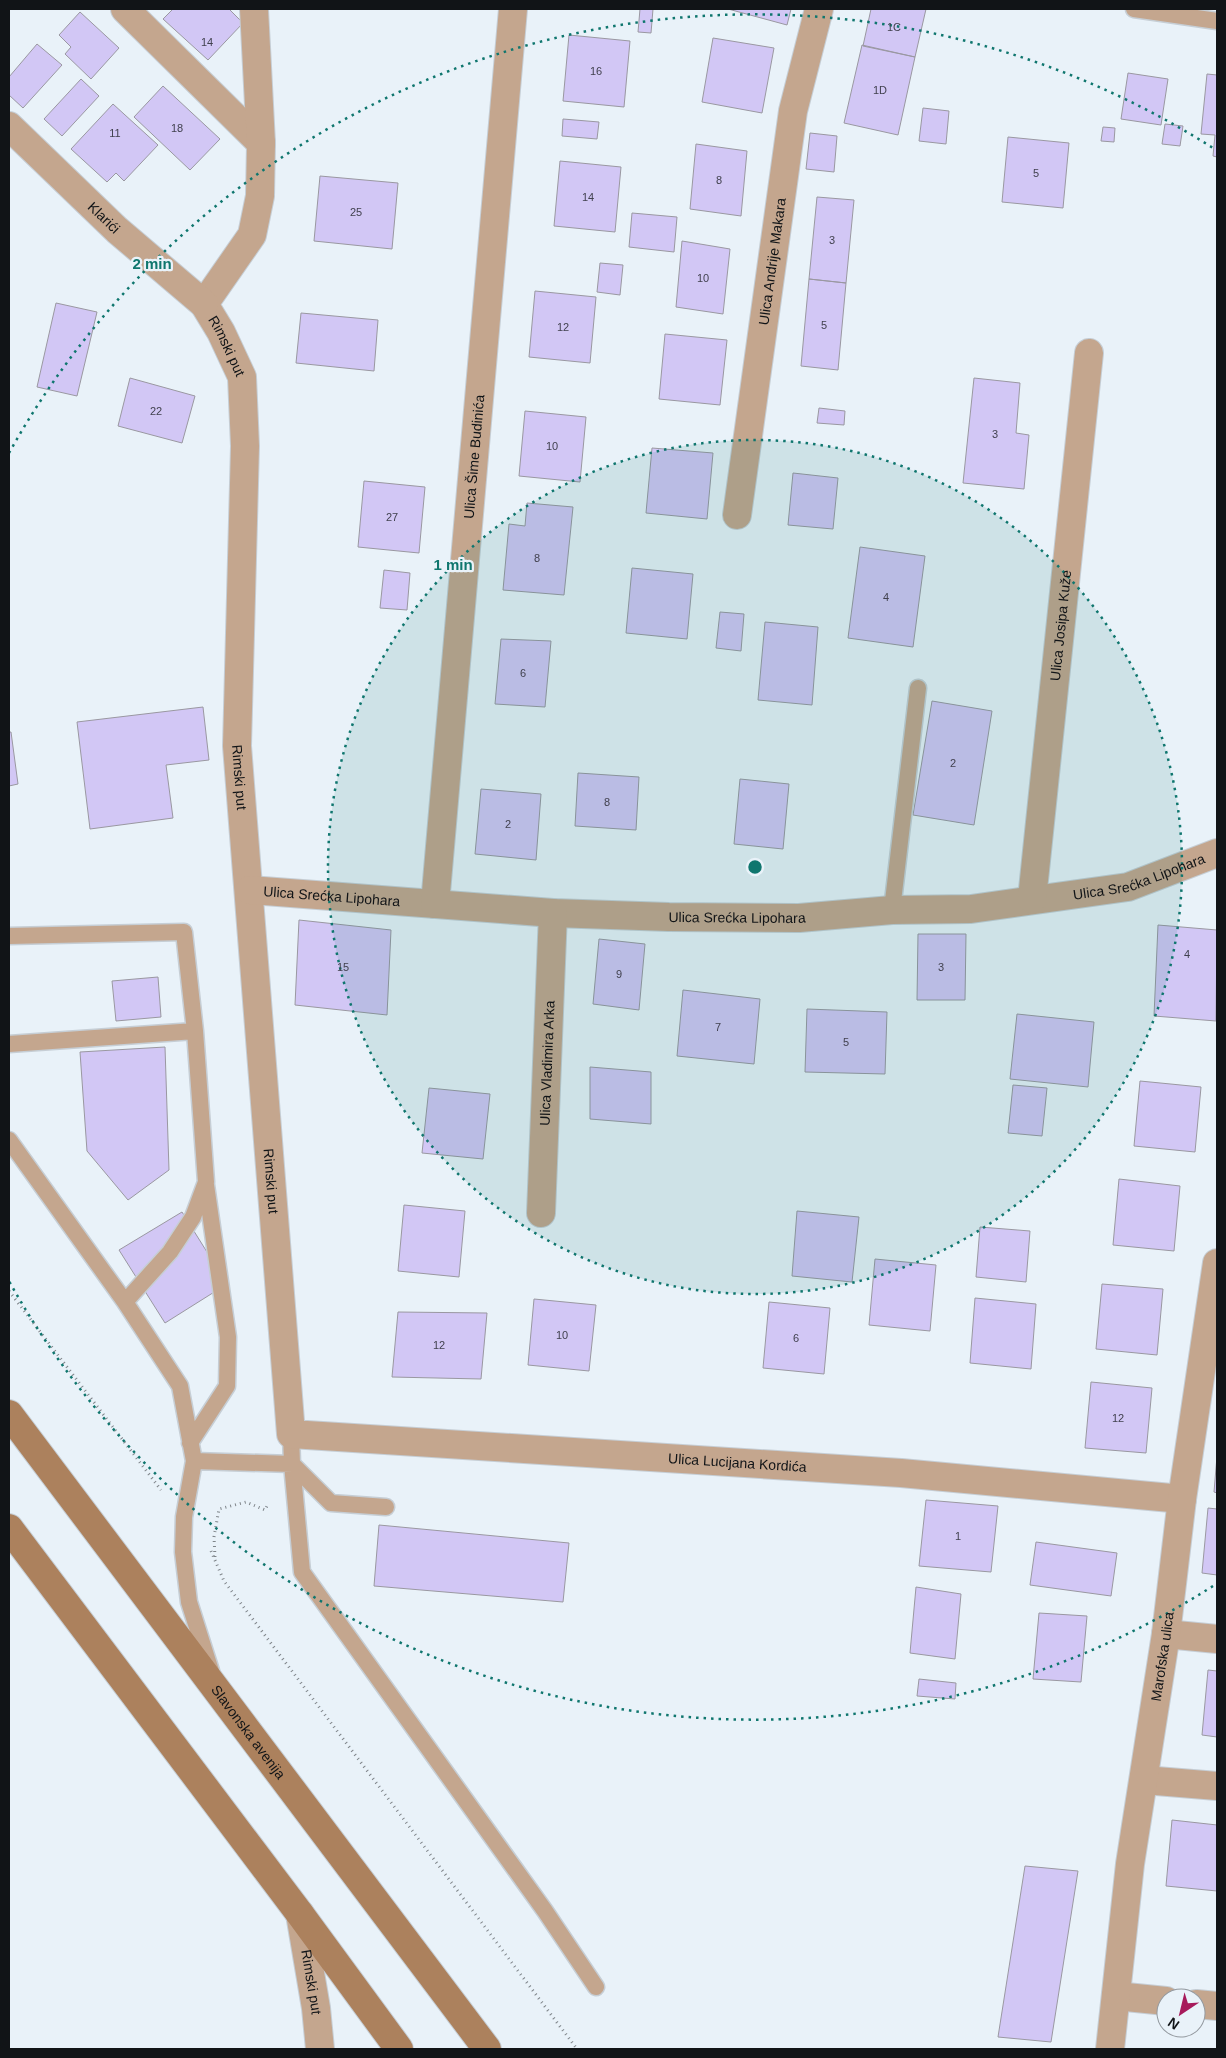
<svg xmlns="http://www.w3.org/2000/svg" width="1226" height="2058" font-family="Arial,sans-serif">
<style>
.building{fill:#d2c7f5;stroke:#9a98a1}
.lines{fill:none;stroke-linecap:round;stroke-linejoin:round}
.lane-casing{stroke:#c6ced5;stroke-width:19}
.street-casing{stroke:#c6ced5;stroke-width:30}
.secondary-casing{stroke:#c6ced5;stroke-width:30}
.path{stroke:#7f858a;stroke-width:3;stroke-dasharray:1 4;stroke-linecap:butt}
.lane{stroke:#c4a68e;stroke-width:16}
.street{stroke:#c4a68e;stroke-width:28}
.secondary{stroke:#ac815d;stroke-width:28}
.ring{fill:none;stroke:#0f766e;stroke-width:2.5;stroke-dasharray:2.5 5}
.labels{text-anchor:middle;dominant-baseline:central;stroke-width:4.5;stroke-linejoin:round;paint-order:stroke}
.number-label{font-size:11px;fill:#41414e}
.street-label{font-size:14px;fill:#111417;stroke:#e9f2f9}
.centre{fill:#0f766e;stroke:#e9f2f9;stroke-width:2.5}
.ring-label{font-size:15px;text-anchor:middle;font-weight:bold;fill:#0f766e;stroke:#e9f2f9;stroke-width:4.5;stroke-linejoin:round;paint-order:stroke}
</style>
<rect width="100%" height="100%" fill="#e9f2f9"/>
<path class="building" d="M173,9H229L243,23L208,60L163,19Z
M640,9H653L651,33L638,32Z
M728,9H791L787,25Z
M871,9H926L915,57L863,46Z
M80,12L119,48L91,79L65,54L71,47L59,35Z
M569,35L630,41L624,107L563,101Z
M713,38L774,48L762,113L702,102Z
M37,44L62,65L23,108L9,95V77Z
M862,45L915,57L898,135L844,123Z
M1128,73L1168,79L1161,125L1121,119Z
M1207,74L1217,75V157L1213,156L1215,135L1201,134Z
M81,79L99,96L62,136L44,119Z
M163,86L220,139L190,170L134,117Z
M113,104L158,145L124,181L116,173L107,182L71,149Z
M923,108L949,111L946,144L919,141Z
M563,119L599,122L597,139L562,136Z
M1165,124L1183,126L1180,146L1162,144Z
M1103,127L1115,128L1114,142L1101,141Z
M810,133L837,136L834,172L806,169Z
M1008,137L1069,143L1063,208L1002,202Z
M696,144L747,151L741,216L690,209Z
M560,161L621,167L615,232L554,226Z
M320,176L398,183L392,249L314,241Z
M817,197L854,200L846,283L809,279Z
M632,213L677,217L674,252L629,247Z
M682,241L730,249L723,314L676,307Z
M600,263L623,265L620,295L597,292Z
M809,279L846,283L838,370L801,366Z
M535,291L596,297L590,363L529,357Z
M56,303L97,312L77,396L37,387Z
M301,313L378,320L374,371L296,363Z
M665,334L727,340L720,405L659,399Z
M130,378L195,396L182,443L118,426Z
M974,378L1020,383L1016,433L1029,435L1024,489L963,483Z
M819,408L845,411L844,425L817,423Z
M525,411L586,417L580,482L519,476Z
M652,448L713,453L707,519L646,513Z
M793,473L838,478L833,529L788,525Z
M364,481L425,487L419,553L358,547Z
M527,503L573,507L564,595L503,590L509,524L525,526Z
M860,547L925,556L913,647L848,638Z
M632,568L693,574L687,639L626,633Z
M384,570L410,573L407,610L380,608Z
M720,612L744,614L741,651L716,648Z
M765,622L818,627L812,705L758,700Z
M501,639L551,641L545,707L495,704Z
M932,701L992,711L974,825L913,815Z
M203,707L209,760L166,765L173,818L90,829L77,722Z
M9,732H11L18,784L9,786Z
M578,773L639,777L636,830L575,826Z
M740,779L789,784L783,849L734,844Z
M481,789L541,794L536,860L475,854Z
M299,920L391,930L387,1015L295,1005Z
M1158,925L1217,930L1216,1021L1154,1016Z
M918,934H966L965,1000H917Z
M599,939L645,944L639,1010L593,1004Z
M158,977L161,1017L116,1021L112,981Z
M683,990L760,999L754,1064L677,1056Z
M807,1009L887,1012L885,1074L805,1072Z
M1017,1014L1094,1022L1088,1087L1010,1079Z
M165,1047L169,1170L128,1200L87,1151L80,1052Z
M590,1067L651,1072V1124L590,1119Z
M1140,1081L1201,1087L1195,1152L1134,1146Z
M1013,1085L1047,1088L1042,1136L1008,1133Z
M429,1088L490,1094L483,1159L422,1153Z
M1119,1179L1180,1186L1174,1251L1113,1245Z
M404,1205L465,1211L459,1277L398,1271Z
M797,1211L859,1217L852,1282L792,1276Z
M182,1212L227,1284L165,1323L119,1250Z
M980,1227L1030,1231L1026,1282L976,1277Z
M875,1259L936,1265L930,1331L869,1325Z
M1102,1284L1163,1289L1157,1355L1096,1349Z
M975,1298L1036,1304L1031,1369L970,1363Z
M534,1299L596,1305L589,1371L528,1365Z
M769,1302L830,1308L824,1374L763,1368Z
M398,1312L487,1313L481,1379L392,1377Z
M1091,1382L1152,1388L1146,1453L1085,1448Z
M1217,1456V1493L1214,1492Z
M926,1500L998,1506L991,1572L919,1566Z
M1208,1508L1217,1509V1575L1202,1573Z
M379,1525L569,1543L563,1602L374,1586Z
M1036,1542L1117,1553L1111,1596L1030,1585Z
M916,1587L961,1594L955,1659L910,1653Z
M1039,1613L1087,1616L1081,1682L1033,1679Z
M1208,1670L1217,1671V1737L1202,1735Z
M919,1679L956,1683L955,1699L917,1696Z
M1172,1820L1217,1825V1891L1166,1886Z
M1025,1866L1078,1871L1051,2042L998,2037Z"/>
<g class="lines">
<g class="lane-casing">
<path id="lane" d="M1134,9L1217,21
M892,910L918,688
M9,936L184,932L195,1031
M9,1044L195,1031L206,1182L193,1217L170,1252L125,1302
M9,1140L125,1302L180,1386L194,1461L184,1517L183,1552L189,1602L211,1671
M190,1443L227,1386L228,1337L206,1185
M194,1461L292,1464L291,1434
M292,1464L302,1572L545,1911L596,1987
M292,1464L331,1503L386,1507"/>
</g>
<g class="street-casing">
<g id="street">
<path d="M125,9L261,143"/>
<path id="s1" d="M254,9L261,143L260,196L252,235L204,304L221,332L242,377L245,446L237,746L291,1434L901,1473L1182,1499"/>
<path id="s2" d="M9,126L117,230L204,304"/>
<path id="s3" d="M737,515L793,111L819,9"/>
<path id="s4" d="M250,890L553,913L669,917L799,918L892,910L971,909L1128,887L1217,853"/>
<path id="s5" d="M1032,899L1089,353"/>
<path id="s6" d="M435,904L513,9"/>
<path id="s7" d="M541,1213L553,913"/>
<path d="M1166,1634L1217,1639"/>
<path d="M1144,1780L1217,1786"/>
<path id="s8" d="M300,1914L316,2008L320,2049"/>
<path d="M1116,1996L1166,2001"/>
<path d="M1196,2004L1217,2006"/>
<path id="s9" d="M1110,2049L1130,1864L1166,1634L1182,1499L1217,1263"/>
</g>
</g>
<g class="secondary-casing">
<g id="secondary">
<path id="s10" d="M9,1414L487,2049"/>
<path d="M9,1528L300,1914L399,2049"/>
</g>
</g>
<path class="path" d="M9,1291L161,1490
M211,1551L224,1581L577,2049
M215,1557L214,1537L219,1509L246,1502L265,1510L267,1506"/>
<use href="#lane" class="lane"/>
<use href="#street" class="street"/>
<use href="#secondary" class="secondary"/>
</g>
<circle cx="755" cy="867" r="427" fill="#0f766e" fill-opacity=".12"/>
<g class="ring">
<circle cx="755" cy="867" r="427"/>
<path d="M1213 1586A853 853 0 0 1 9 1281M9 453A853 853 0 0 1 1213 148"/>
</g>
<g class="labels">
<g class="number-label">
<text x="894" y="27">1C</text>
<text x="207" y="42">14</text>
<text x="596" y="71">16</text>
<text x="880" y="90">1D</text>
<text x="177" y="128">18</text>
<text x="115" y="133">11</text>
<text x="1036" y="173">5</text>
<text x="719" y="180">8</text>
<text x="588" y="197">14</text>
<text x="356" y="212">25</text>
<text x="832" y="240">3</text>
<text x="703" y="278">10</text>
<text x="824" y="325">5</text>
<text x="563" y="327">12</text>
<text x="156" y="411">22</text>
<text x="995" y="434">3</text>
<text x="552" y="446">10</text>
<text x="392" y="517">27</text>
<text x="537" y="558">8</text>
<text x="886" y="597">4</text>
<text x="523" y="673">6</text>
<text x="953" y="763">2</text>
<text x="607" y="802">8</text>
<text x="508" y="824">2</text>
<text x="1187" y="954">4</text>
<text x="343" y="967">15</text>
<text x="941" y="967">3</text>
<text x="619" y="974">9</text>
<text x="718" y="1027">7</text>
<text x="846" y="1042">5</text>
<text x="562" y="1335">10</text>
<text x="796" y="1338">6</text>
<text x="439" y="1345">12</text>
<text x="1118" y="1418">12</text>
<text x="958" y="1536">1</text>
</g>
<g class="street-label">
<text stroke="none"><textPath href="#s2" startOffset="132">Klarići</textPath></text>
<text stroke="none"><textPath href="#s3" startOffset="256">Ulica Andrije Makara</textPath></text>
<text stroke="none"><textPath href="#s1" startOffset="359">Rimski put</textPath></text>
<text stroke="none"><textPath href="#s6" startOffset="449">Ulica Šime Budinića</textPath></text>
<text stroke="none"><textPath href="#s5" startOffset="275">Ulica Josipa Kuže</textPath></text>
<text stroke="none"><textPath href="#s1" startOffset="794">Rimski put</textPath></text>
<text stroke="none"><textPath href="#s4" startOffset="894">Ulica Srećka Lipohara</textPath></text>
<text stroke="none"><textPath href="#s4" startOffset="82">Ulica Srećka Lipohara</textPath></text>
<text stroke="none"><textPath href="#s4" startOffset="488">Ulica Srećka Lipohara</textPath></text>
<text stroke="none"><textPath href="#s7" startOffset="150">Ulica Vladimira Arka</textPath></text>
<text stroke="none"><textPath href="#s1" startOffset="1199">Rimski put</textPath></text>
<text stroke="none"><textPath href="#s1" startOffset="1900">Ulica Lucijana Kordića</textPath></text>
<text stroke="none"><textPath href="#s9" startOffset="396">Marofska ulica</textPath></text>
<text stroke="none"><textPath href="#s10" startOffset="398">Slavonska avenija</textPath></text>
<text stroke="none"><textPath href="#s8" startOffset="69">Rimski put</textPath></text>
</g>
</g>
<circle cx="755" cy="867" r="8" class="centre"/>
<g class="ring-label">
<text x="152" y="269">2 min</text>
<text x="453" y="570">1 min</text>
</g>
<rect width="1226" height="2058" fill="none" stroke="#111417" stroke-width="20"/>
<g transform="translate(1181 2013) rotate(215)"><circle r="24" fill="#e9f2f9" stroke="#93999f"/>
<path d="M0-4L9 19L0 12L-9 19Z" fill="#a71a5b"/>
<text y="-8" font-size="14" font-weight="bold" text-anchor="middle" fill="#111417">N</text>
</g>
</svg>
